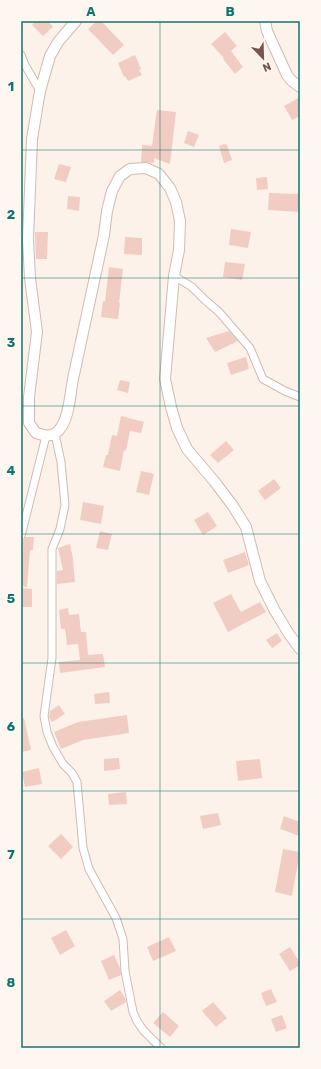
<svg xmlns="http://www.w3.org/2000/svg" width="321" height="1069" font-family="Rubik,sans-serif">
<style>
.building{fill:#f1ccc3}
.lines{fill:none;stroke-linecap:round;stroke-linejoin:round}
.street-casing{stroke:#d1bab2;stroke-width:9}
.secondary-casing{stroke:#d4b9b0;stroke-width:12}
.street{stroke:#fff;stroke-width:7}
.secondary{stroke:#fff;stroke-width:10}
.grid{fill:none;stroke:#0f766e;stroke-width:1;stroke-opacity:0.55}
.neatline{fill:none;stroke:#0f766e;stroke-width:1.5}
.grid-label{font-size:13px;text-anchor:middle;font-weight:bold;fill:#0f766e}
</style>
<rect width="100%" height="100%" fill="#fcf2ea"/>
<path class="building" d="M36,21H48L53,27L43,36L32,25Z
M97,21H101L124,45L113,55L88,29Z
M225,32L237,46L231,51L243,67L235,74L223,59L224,58L211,44Z
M135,55L141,69L139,70L142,75L128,81L125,76L124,77L118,63Z
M300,97V116L292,120L284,106Z
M157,110L176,112L170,164L154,158V163L146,162H141L142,145L152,146Z
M188,131L199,135L194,147L184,143Z
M225,144L227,145L232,160L224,163L219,146Z
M59,164L71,167L66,182L54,179Z
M267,177L268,189L257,190L256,178Z
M269,193L300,194V212L268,210Z
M68,196L80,197L79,211L67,209Z
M231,229L251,232L248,248L229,245Z
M35,232H48L47,259H36Z
M125,237L142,238V255L124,254Z
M225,262L245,264L242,280L223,277Z
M109,267L123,269L119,303H120L118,319L101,317L103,301H105Z
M229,331L238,341L215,352L206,338Z
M246,357L249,369L231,375L227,363Z
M120,380L130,382L128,393L117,390Z
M121,416L144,422L141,433L130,431L126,451L124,450L120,471L103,467L106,455H108L112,435L117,436Z
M226,441L234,450L218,463L210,455Z
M141,471L154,474L149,495L136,492Z
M274,479L281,488L265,500L258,491Z
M83,502L104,506L101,524L80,520Z
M208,512L217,526L203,535L194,520Z
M100,531L112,534L108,550L96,548Z
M26,537H34L33,550H30L27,587L21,586V555H22L23,541Z
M70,544L73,559L75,582L57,584V571L63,570L58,548Z
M245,552L249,565L228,573L223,560Z
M21,588L32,589V607H21Z
M231,594L241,612L260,602L266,612L228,632L213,603Z
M68,608L69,615L79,614L81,632H86L88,655L103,654L105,667L60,673L59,662L80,660L78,644L67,645L65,629H61L59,610Z
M277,633L282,641L272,648L266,640Z
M109,692L110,703L95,704L94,694Z
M59,705L65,714L52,722L49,717L50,711Z
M127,715L129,733L83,740L61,749L54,732L78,722Z
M24,718L31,750L21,752V719Z
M119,758L120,769L104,771V759Z
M260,759L262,778L238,781L236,761Z
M39,768L42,784L25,787L22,772Z
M126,792L127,804L109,805L108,794Z
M218,813L221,825L203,829L200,816Z
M284,816L300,822V836L280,829Z
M61,834L73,847L61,859L48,846Z
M283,849L300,852L292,896L275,892Z
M66,930L75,946L60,955L51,938Z
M169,937L176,951L153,961L147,947Z
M290,947L300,963V965L290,971L279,954Z
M114,955L120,968L121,975L109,980L101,961Z
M271,989L277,1002L266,1006L261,993Z
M120,990L125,998L126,1002L111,1011L104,1001Z
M213,1002L227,1018L216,1027L202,1011Z
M163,1012L179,1026L170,1037L153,1023Z
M282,1015L287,1028L276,1032L271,1019Z"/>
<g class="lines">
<g class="street-casing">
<path id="street" d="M21,55L25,65L40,91
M174,276L192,287L205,300L219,312L250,348L263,379L285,391L300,397
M55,434L61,462L65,505L60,529L52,549V658L44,716L47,732L53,747L63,764L72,773L77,782L83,848L89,869L116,918L123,939L125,971L133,1012L137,1021L143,1030L161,1048
M21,536L46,436"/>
</g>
<g class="secondary-casing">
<path id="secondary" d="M76,21L58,42L50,56L40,91L32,139L28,239L30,278L37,332L29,397V423L36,433C47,437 55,437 62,426C70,412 70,394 73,379C83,331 94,283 104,235L107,211L112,191L120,176L130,169L146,168L159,174L170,188L176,202L180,221L179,250L174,276L165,379L171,407L177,428L187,449L214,481L233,506L246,527L260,581L275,611L289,634L300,649
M265,21L267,31L287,75L292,81L300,87"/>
</g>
<use href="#street" class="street"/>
<use href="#secondary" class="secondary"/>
</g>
<path class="grid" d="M160,21V1048M21,150H300M21,278H300M21,406H300M21,534H300M21,663H300M21,791H300M21,919H300"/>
<rect width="321" height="1069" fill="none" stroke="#fef7f1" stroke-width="44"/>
<g transform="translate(263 58) rotate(157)" stroke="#fef7f1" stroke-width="3" paint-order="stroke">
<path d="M0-3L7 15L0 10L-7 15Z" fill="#77554e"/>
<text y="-6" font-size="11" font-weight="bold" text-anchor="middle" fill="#77554e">N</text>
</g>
<rect x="22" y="22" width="277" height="1025" class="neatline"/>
<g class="grid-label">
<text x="91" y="16">A</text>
<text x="230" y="16">B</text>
<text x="11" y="91">1</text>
<text x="11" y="219">2</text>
<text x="11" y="347">3</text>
<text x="11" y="475">4</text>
<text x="11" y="603">5</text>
<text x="11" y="731">6</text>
<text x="11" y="859">7</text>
<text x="11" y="987">8</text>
</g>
</svg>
